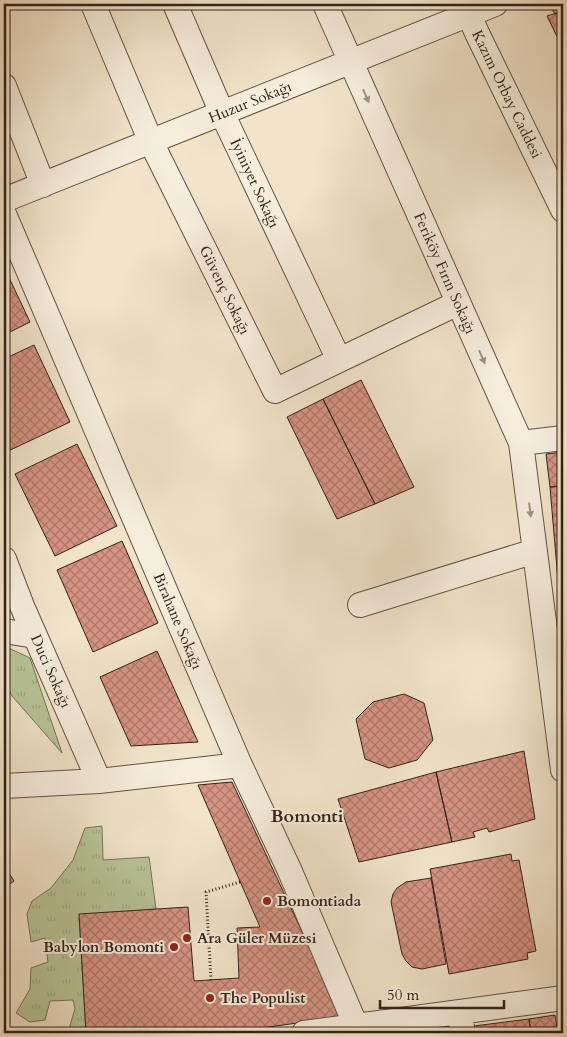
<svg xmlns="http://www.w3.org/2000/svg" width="567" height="1037" font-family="Cardo,serif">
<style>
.grass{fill:url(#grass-tufts);stroke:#767458}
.building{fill:url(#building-cross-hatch);stroke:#332219}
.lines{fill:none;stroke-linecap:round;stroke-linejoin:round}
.minor-casing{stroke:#625245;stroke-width:26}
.path{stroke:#332219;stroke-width:3;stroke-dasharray:1 2.5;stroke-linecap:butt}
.minor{stroke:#f6eddd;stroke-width:24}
.oneway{fill:#9e9285}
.poi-dot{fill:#8f2418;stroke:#f6eddd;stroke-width:2}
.labels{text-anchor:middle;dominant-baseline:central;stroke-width:4;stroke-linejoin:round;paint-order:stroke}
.street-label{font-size:15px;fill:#332219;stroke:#f6eddd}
.poi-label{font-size:15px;font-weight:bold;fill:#332219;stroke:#f6eddd;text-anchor:start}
.quarter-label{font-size:18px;font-weight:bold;fill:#332219;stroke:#f6eddd}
</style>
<defs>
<pattern id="grass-tufts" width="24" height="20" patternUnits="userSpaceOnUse" patternTransform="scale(1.25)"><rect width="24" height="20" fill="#b8c598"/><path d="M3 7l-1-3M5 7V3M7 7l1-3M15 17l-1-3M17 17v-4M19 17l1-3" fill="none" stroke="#9fa982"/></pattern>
<pattern id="building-cross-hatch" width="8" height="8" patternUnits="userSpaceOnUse" patternTransform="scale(1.25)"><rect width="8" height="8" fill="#d69383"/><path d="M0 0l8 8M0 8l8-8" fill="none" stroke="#ae786a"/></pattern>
</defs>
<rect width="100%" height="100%" fill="#f1e4ca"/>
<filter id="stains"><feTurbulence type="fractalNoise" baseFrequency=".004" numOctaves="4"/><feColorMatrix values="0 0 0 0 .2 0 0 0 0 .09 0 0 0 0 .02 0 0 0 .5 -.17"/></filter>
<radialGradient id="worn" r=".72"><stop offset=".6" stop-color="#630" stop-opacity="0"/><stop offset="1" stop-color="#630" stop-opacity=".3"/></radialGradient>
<path class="grass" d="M4,646L30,658L62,753L12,696L4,681Z
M102,826L103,860L149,857L156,909L79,915L86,1033H58L69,1029L75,1009L73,1000L50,1001L45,1020L30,1022L16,1013L30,989L31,968L48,962L45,938L31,942L27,914L32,901L51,888L73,860L85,828Z"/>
<path class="building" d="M549,4H563V11L555,14Z
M563,11V49L547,16Z
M4,267L30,322L4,335Z
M34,345L70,422L6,452L4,447V359Z
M361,380L414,487L375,504L323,399Z
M323,399L375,504L337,519L287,417Z
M77,444L117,526L55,556L15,474Z
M563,452V486L550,487L546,454Z
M563,486V592H559L550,487Z
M122,541L158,623L93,652L57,570Z
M157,651L198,742L131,746L100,677Z
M404,694L424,703L433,740L417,760L389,768L365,759L356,719L373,702Z
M524,751L535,819L489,832L487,828L473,832L475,837L452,842L436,772Z
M436,772L452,842L359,862L338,799Z
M232,782L342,1017L224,1033H86L79,914L188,907L194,981L239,978L237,928L260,927L198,785Z
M511,854L512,861L519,860L536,951L527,953L528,959L449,974L430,869Z
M4,865L14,881L4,888Z
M431,878L446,964L422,969L412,967L406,961L402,954L391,902L393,894L397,888L406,882Z
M555,1015L558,1033H531L529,1019Z
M529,1019L531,1033H475L474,1026Z"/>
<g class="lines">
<g class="minor-casing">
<path id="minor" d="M93,4L151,142L275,391L458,303
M175,4L222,113L339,360
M325,4L521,443L563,770
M464,4L477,33L563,210
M4,86L43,185
M4,200L495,4
M4,214L240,765L289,869L356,1026
M521,443L563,438
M4,559L22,606L99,781
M360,605L535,551
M4,631L35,636
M4,786L99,781L240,765
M459,1012L463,1033
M304,1033L563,998"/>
</g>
<path class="path" d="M211,980L206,892L240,882"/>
<use href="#minor" class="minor"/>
</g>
<defs><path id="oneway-solid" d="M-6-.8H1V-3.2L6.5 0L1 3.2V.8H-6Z" transform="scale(1.25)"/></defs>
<g class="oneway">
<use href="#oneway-solid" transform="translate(366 96) rotate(66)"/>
<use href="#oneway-solid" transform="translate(482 357) rotate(66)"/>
<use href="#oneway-solid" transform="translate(530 510) rotate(83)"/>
</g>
<g class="poi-dot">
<circle cx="267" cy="901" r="5"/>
<circle cx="187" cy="938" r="5"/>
<circle cx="174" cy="947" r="5"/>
<circle cx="210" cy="998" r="5"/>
</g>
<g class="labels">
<g class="street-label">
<text transform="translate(507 94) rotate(64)">Kazım Orbay Caddesi</text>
<text transform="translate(250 102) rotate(-22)">Huzur Sokağı</text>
<text transform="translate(255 183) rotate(65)">İyiniyet Sokağı</text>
<text transform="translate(445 273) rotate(66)">Feriköy Fırın Sokağı</text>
<text transform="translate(225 290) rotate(64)">Güvenç Sokağı</text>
<text transform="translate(178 621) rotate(67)">Birahane Sokağı</text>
<text transform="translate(51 671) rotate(66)">Duci Sokağı</text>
</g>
<g class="poi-label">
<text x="277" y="901">Bomontiada</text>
<text x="197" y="938">Ara Güler Müzesi</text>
<text x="164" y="947" text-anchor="end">Babylon Bomonti</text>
<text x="220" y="998">The Populist</text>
</g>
<g class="quarter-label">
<text x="307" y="816">Bomonti</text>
</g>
</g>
<rect width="567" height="1037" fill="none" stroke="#f1e4ca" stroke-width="20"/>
<rect x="5" y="5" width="557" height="1027" fill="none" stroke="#332219" stroke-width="2.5"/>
<rect x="10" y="10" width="547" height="1017" fill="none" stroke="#332219"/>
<path d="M380 1000v8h124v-8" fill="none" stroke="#332219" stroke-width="2.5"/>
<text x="387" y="1000" font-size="15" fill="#332219" stroke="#f6eddd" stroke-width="4" paint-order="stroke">50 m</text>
<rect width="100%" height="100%" filter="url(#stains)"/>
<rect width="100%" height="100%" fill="url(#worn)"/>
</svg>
